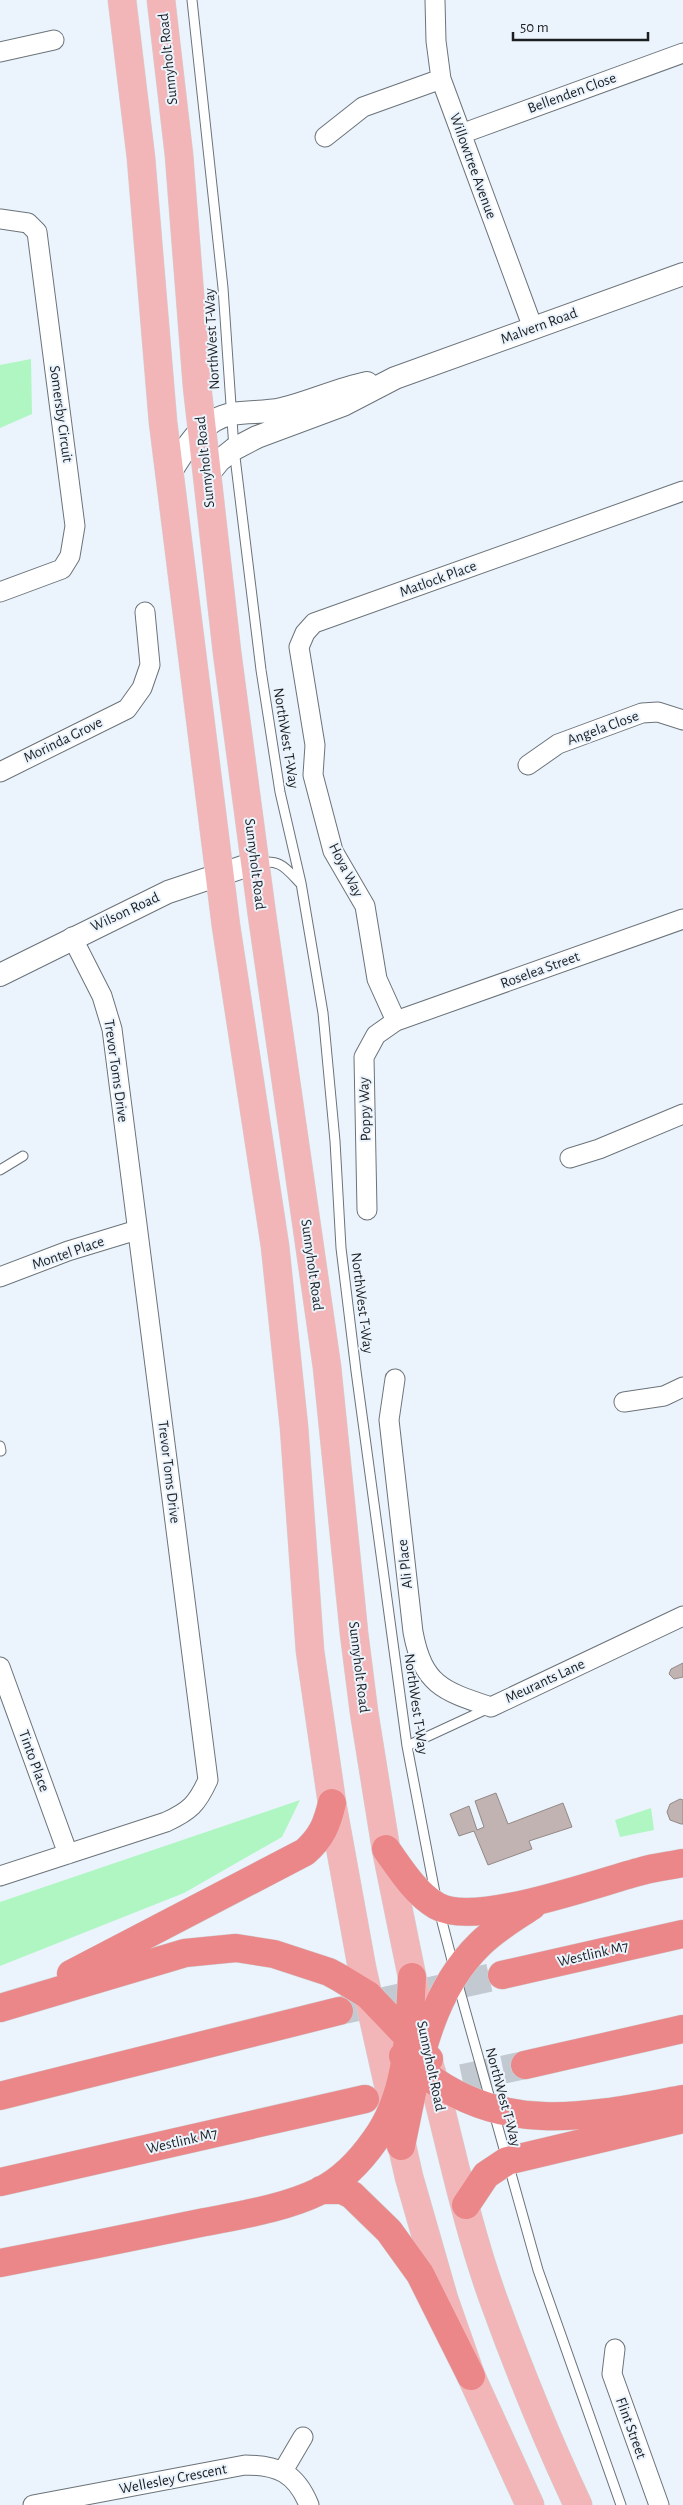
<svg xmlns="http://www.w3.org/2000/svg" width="683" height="2505" font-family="'Alegreya Sans',sans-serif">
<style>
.green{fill:#aff6c3}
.building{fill:#c0b3b1;stroke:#948987}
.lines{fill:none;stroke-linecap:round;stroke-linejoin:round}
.motorway-tunnel{stroke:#c2c9d0;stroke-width:28;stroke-dasharray:28 14;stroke-linecap:butt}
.service-casing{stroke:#6b737a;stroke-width:11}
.minor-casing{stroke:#6b737a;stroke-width:21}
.tertiary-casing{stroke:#6b737a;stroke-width:24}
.primary-casing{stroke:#d2d2d3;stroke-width:29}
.motorway-casing{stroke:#d2d2d3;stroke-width:29}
.service{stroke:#fff;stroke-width:9}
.minor{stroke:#fff;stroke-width:19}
.tertiary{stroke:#fff;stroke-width:22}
.primary{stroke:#f3b6b8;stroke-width:28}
.motorway{stroke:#eb8689;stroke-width:28}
.labels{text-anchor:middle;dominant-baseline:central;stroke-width:4;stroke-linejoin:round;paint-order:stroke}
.street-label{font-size:15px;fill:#1c1f22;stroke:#ebf4fc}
</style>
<rect width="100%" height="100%" fill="#ebf4fc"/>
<path class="green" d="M31,359L32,414L0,428V365Z
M300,1800L282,1837L184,1893L0,1966V1902Z
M651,1808L654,1830L620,1837L615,1820Z"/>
<path class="building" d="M683,1663V1677L674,1679L669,1674L671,1669Z
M496,1793L508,1824L563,1803L572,1827L529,1841L532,1849L488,1865L474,1831L459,1836L450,1814L469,1806L477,1830L484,1827L475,1801Z
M680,1799L683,1800V1824H681L670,1820L667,1812L670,1804Z"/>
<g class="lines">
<path class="motorway-tunnel" d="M339,2011L502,1975
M421,2087L525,2065"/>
<g class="service-casing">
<path id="service" d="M192,0L223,288L234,449L261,670L280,792L301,883L323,1013L335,1141L341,1248L356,1371L407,1746L436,1898
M257,863C280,859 285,867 300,883
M0,1170L23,1156
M0,1446L1,1451
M407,1746L489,1708
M439,1910L454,1968
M457,1981L538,2270L621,2505"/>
</g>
<g class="minor-casing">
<path id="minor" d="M435,0L436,41L441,79L533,328
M0,52L54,40
M461,134L683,53
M325,137L363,107L441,79
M0,219L28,223L37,232L75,526L70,556L62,569L0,592
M528,765L558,744L642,713L658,712L683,720
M0,772L127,709L142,688L150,665L145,612
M396,1021L377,979L365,906L333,851L313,775L315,745L299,647L305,633L314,623L683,491
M570,1158L599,1149L683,1114
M367,1210L364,1057L376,1035L396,1021L683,919
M0,1277L68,1251L137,1230
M395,1379L389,1420L413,1632C423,1685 443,1691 491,1707L683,1616
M624,1402L664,1396L683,1387
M0,1667L68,1854
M0,1876L166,1822C190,1811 197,1804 208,1780L112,1029L102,996L72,937
M615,2349L612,2374L659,2505
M283,2471L303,2437
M33,2505L245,2465C278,2465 296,2473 309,2505"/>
</g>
<g class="tertiary-casing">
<path id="tertiary" d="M170,473C185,449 202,419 232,414C249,411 266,413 282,409C311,402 338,389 367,383
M206,477L219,461L234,449L257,437L343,405L395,378L683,274
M0,975L168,892L255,863"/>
</g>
<g class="primary-casing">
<path id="primary" d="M122,0L141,158L163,422L226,926L275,1246L294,1427L310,1651L332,1803L362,1968L409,2177L444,2299L471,2376L530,2505
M161,0L179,155L197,386L227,652L262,915L327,1367L354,1633L364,1712L386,1849L417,2001
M429,2063C450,2142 466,2224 494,2301C519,2370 547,2439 578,2505"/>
</g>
<g class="motorway-casing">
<path id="motorway" d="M386,1849C401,1870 415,1893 437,1906C476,1928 598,1882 642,1871C655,1867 669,1866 683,1863
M71,1974L305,1852C322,1837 327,1824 332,1803
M502,1975L683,1934
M0,2008L185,1953L236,1948L274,1954L329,1972L340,1978L368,1995L429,2059
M403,2056C410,2063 418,2069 426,2075C507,2136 591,2116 683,2099
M525,2065L683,2029
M0,2096L339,2011
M401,2146C416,2076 426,1996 480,1944C495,1929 514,1918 532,1906
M0,2182L365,2099
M321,2190H342L352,2195L389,2231L420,2274L471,2376
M466,2205L486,2175L507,2161L683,2119
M0,2263C67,2250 133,2237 200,2223C240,2215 283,2209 320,2191C342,2180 361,2160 375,2140C409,2094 409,2031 412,1977"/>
</g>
<use href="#service" class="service"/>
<use href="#minor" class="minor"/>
<use href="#tertiary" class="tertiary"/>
<use href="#primary" class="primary"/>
<use href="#motorway" class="motorway"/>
</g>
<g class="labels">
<g class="street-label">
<text transform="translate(168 59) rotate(-96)">Sunnyholt Road</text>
<text transform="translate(572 93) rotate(-20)">Bellenden Close</text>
<text transform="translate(473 166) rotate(70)">Willowtree Avenue</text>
<text transform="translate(539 326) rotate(-20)">Malvern Road</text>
<text transform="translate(212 339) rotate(-93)">NorthWest T-Way</text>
<text transform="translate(61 414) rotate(82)">Somersby Circuit</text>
<text transform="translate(205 462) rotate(-96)">Sunnyholt Road</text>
<text transform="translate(438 579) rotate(-20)">Matlock Place</text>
<text transform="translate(603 728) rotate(-20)">Angela Close</text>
<text transform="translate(286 738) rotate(81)">NorthWest T-Way</text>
<text transform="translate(63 740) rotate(-26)">Morinda Grove</text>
<text transform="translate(255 864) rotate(83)">Sunnyholt Road</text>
<text transform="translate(346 870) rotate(63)">Hoya Way</text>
<text transform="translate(125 912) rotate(-25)">Wilson Road</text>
<text transform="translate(540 970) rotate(-20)">Roselea Street</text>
<text transform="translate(116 1071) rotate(82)">Trevor Toms Drive</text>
<text transform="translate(365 1109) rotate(-92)">Poppy Way</text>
<text transform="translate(68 1253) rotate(-19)">Montel Place</text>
<text transform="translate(312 1265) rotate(82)">Sunnyholt Road</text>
<text transform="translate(362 1303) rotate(83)">NorthWest T-Way</text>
<text transform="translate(169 1472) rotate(83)">Trevor Toms Drive</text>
<text transform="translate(405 1564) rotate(-96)">Ali Place</text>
<text transform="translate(359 1667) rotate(83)">Sunnyholt Road</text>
<text transform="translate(545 1681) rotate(-25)">Meurants Lane</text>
<text transform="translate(416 1704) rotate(82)">NorthWest T-Way</text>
<text transform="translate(34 1761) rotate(70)">Tinto Place</text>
<text transform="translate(593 1954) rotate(-13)">Westlink M7</text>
<text transform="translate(431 2066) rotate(78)">Sunnyholt Road</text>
<text transform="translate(503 2097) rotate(75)">NorthWest T-Way</text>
<text transform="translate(182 2141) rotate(-13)">Westlink M7</text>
<text transform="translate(631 2428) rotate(70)">Flint Street</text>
<text transform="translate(173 2479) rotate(-11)">Wellesley Crescent</text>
</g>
</g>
<path d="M513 32v8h135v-8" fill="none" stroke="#1c1f22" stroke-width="2.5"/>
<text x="520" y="32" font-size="15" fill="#1c1f22" stroke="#ebf4fc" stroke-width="4" paint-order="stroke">50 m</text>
</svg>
